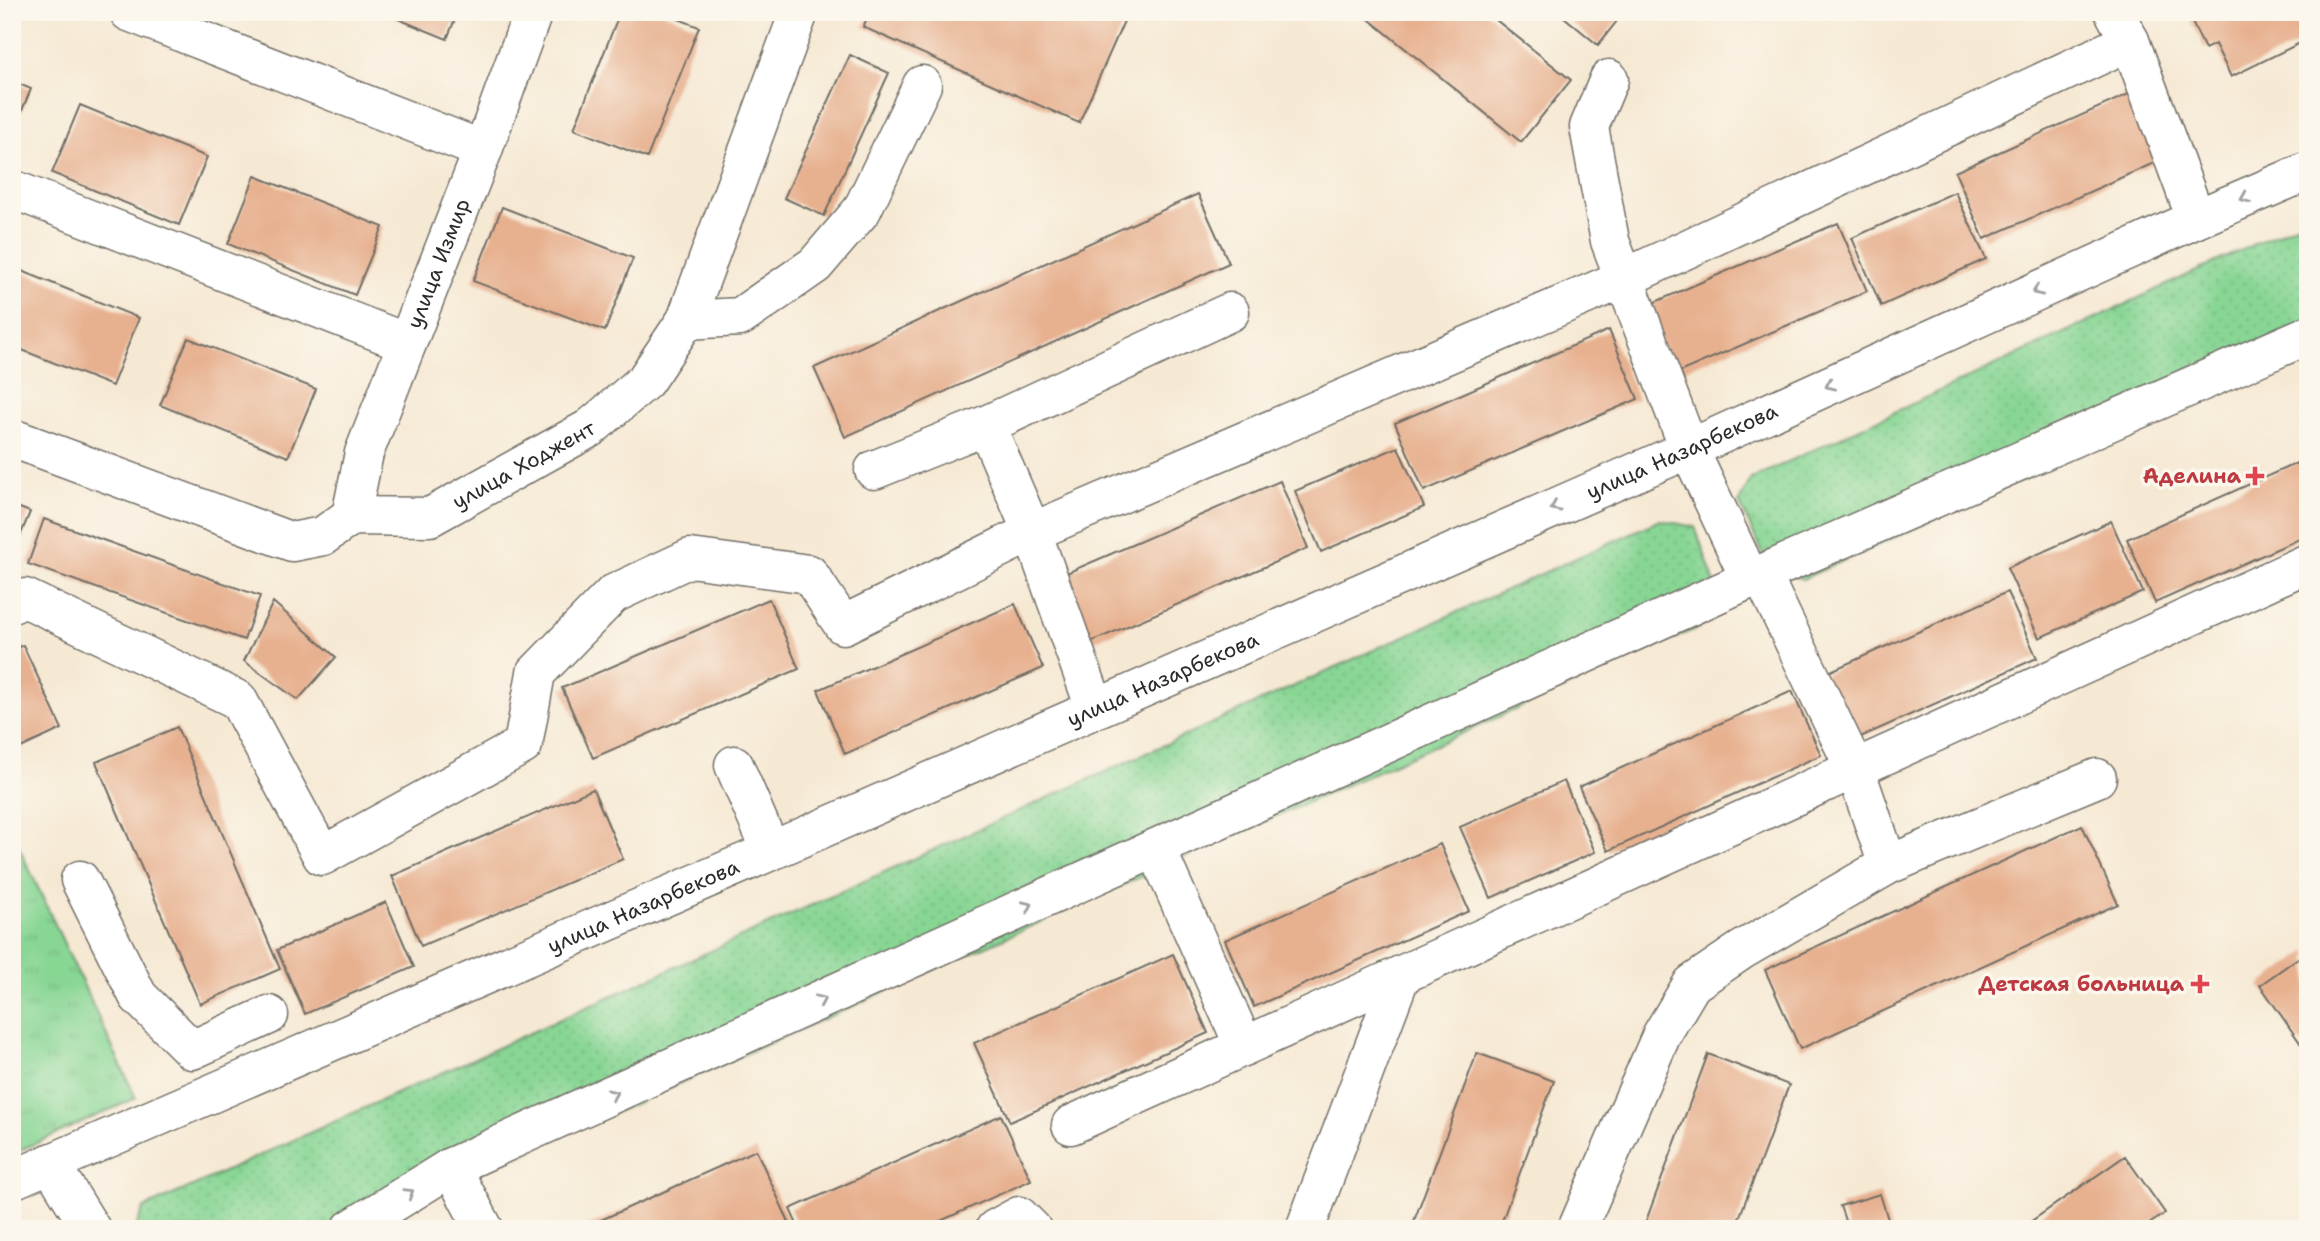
<svg xmlns="http://www.w3.org/2000/svg" width="2320" height="1241" font-family="'Shantell Sans',sans-serif">
<style>
.grass{fill:url(#grass-dots);stroke:#5a8060;stroke-width:2}
.park{fill:url(#park-tufts);stroke:#5a8060;stroke-width:2}
.building{fill:#e7b190}
.lines{fill:none;stroke-linecap:round;stroke-linejoin:round}
.minor-casing{stroke:#726e66;stroke-width:41}
.minor{stroke:#fff;stroke-width:38}
.oneway{stroke:#a0a0a0}
.health-dot{fill:#e0444e;stroke:#fbf7ec;stroke-width:2.5}
.labels{text-anchor:middle;dominant-baseline:central;stroke-width:7;stroke-linejoin:round;paint-order:stroke}
.street-label{font-size:21px;fill:#2b2b2b;stroke:#fbf7ec}
.health-label{font-size:21px;font-weight:bold;fill:#be3a42;stroke:#fbf7ec;text-anchor:end}
</style>
<defs>
<pattern id="grass-dots" width="8" height="8" patternUnits="userSpaceOnUse" patternTransform="scale(1.75)"><rect width="8" height="8" fill="#88d694"/><path d="M2 2h.1M6 6h.1" fill="none" stroke="#76b880" stroke-width="1.8" stroke-linecap="round"/></pattern>
<pattern id="park-tufts" width="24" height="20" patternUnits="userSpaceOnUse" patternTransform="scale(1.75)"><rect width="24" height="20" fill="#88d694"/><path d="M3 7l-1-3M5 7V3M7 7l1-3M15 17l-1-3M17 17v-4M19 17l1-3" fill="none" stroke="#76b880"/></pattern>
</defs>
<rect width="100%" height="100%" fill="#fbf7ec"/>
<filter id="ink" filterUnits="userSpaceOnUse"><feTurbulence type="fractalNoise" baseFrequency=".0143" numOctaves="2"/><feDisplacementMap in="SourceGraphic" scale="14" xChannelSelector="R" yChannelSelector="G"/><feConvolveMatrix kernelMatrix="1 2 1 2 8 2 1 2 1" color-interpolation-filters="sRGB"/></filter>
<filter id="wash" filterUnits="userSpaceOnUse"><feTurbulence type="fractalNoise" baseFrequency=".00686" numOctaves="4" result="noise"/><feDisplacementMap in="SourceGraphic" scale="28" xChannelSelector="R" yChannelSelector="G"/><feGaussianBlur stdDeviation="1.57" result="paint"/><feColorMatrix in="noise" values="0 0 0 0 0 0 0 0 0 0 0 0 0 0 0 0 0 1.4 0 .05"/><feComposite in="paint" operator="in"/></filter>
<g filter="url(#wash)">
<rect width="100%" height="100%" fill="#f6e9d4"/>
<path class="grass" d="M2308,219V350L1803,579L1770,570L1739,502L1751,479Z
M1660,520L1695,527L1716,586L1706,624L354,1229H135L144,1208Z"/>
<path class="park" d="M12,832L136,1098L12,1154Z"/>
<g id="blocks">
<path class="building" d="M381,12H458L447,39Z
M620,12H661L699,27L647,158L574,129Z
M870,12H1128L1079,123L863,27Z
M1360,12H1486L1571,80L1521,142Z
M1558,12H1624L1598,45Z
M2187,12H2302L2308,23V39L2231,77L2215,44L2205,49Z
M850,55L889,73L824,216L784,198Z
M12,81L31,89L12,134Z
M2133,92L2163,159L1984,239L1955,172Z
M80,105L207,157L179,225L52,173Z
M255,176L383,227L355,295L228,244Z
M1955,192L1986,259L1881,306L1852,238Z
M1198,194L1229,263L845,437L814,368Z
M502,207L633,258L605,331L473,281Z
M1838,223L1867,291L1675,374L1646,306Z
M12,267L139,318L112,386L12,346Z
M1609,330L1638,399L1424,491L1395,423Z
M188,338L316,389L288,457L160,405Z
M1398,447L1424,507L1321,552L1295,491Z
M2308,458V535L2155,603L2127,539Z
M1280,481L1308,548L1084,645L1055,578Z
M12,505L30,512L12,556Z
M44,519L260,596L244,640L28,564Z
M2111,521L2143,592L2039,638L2007,568Z
M2007,592L2037,658L1854,740L1824,674Z
M769,599L799,669L593,758L562,688Z
M273,602L336,657L298,700L244,661Z
M1015,604L1043,668L845,754L818,690Z
M23,645L62,729L12,752V650Z
M1792,691L1821,755L1608,851L1579,787Z
M177,727L280,969L200,1004L96,762Z
M1564,781L1595,852L1491,898L1460,827Z
M593,789L623,859L421,946L392,876Z
M2082,825L2118,904L1800,1049L1765,970Z
M1440,844L1469,911L1254,1007L1225,940Z
M386,902L414,967L305,1014L277,950Z
M2308,951V1039L2301,1044L2260,985Z
M1173,954L1208,1033L1010,1122L974,1043Z
M1477,1053L1554,1081L1499,1229H1411Z
M1708,1054L1789,1085L1735,1229H1643Z
M1001,1115L1031,1180L923,1229H799L790,1209Z
M756,1150L789,1222L774,1229H581Z
M2125,1156L2165,1213L2142,1229H2020Z
M1880,1194L1891,1229H1848L1840,1206Z"/>
</g>
</g>
<g filter="url(#ink)">
<use href="#blocks" fill-opacity="0" stroke="#726e66" stroke-width="2"/>
<g class="lines">
<g class="minor-casing">
<g id="minor">
<path d="M129,12L483,150"/>
<path d="M2114,12L2130,41L2196,219"/>
<path d="M1609,79L1589,127L1610,241L1689,449L1750,579"/>
<path d="M12,189L407,343"/>
<path d="M686,320L740,317L815,265L862,210L922,85"/>
<path id="s1" d="M12,438L292,542L323,536L351,516L430,517L590,428L645,381L686,320L799,12"/>
<path d="M874,470L986,425"/>
<path id="s2" d="M351,516L364,453L483,150L533,12"/>
<path d="M1762,575L1855,769L1888,865"/>
<path d="M12,604L25,598L238,700L322,856L523,745L536,673L613,594L690,558L809,574L843,625L1032,532L986,425L1230,312"/>
<path d="M1095,708L1032,532L1623,279L2130,41"/>
<path d="M734,765L771,851"/>
<path d="M1156,848L1244,1046"/>
<path d="M80,880L138,996L192,1050L269,1015"/>
<path d="M1071,1125L2308,563"/>
<path d="M50,1163L91,1229"/>
<path d="M451,1167L484,1229"/>
<path id="s3" d="M12,1180L771,851L1689,449L2196,219L2308,171"/>
<path d="M351,1229L451,1167L1750,579L2308,335"/>
<path d="M995,1229L1019,1216L1032,1229"/>
<path d="M1305,1229L1401,975"/>
<path d="M1577,1229L1662,1034L1692,984L1742,950L1888,865L2097,778"/>
</g>
</g>
<use href="#minor" class="minor"/>
</g>
<defs><path id="oneway-chevron" d="M-2-3.5L2.5 0L-2 3.5" fill="none" stroke-width="1.6" stroke-linecap="round" stroke-linejoin="round" transform="scale(1.75)"/></defs>
<g class="oneway">
<use href="#oneway-chevron" transform="translate(2245 198) rotate(157)"/>
<use href="#oneway-chevron" transform="translate(2037 291) rotate(156)"/>
<use href="#oneway-chevron" transform="translate(1830 385) rotate(156)"/>
<use href="#oneway-chevron" transform="translate(1555 507) rotate(156)"/>
<use href="#oneway-chevron" transform="translate(1028 906) rotate(-24)"/>
<use href="#oneway-chevron" transform="translate(821 1000) rotate(-24)"/>
<use href="#oneway-chevron" transform="translate(613 1094) rotate(-24)"/>
<use href="#oneway-chevron" transform="translate(409 1193) rotate(-32)"/>
</g>
</g>
<g class="health-dot">
<path d="M2251.5 465.5h7v7h7v7h-7v7h-7v-7h-7v-7h7z"/>
<path d="M2196.5 973.5h7v7h7v7h-7v7h-7v-7h-7v-7h7z"/>
</g>
<g class="labels">
<g class="street-label">
<text stroke="none"><textPath href="#s2" startOffset="268">улица Измир</textPath></text>
<text stroke="none"><textPath href="#s3" startOffset="1822">улица Назарбекова</textPath></text>
<text stroke="none"><textPath href="#s1" startOffset="551">улица Ходжент</textPath></text>
<text stroke="none"><textPath href="#s3" startOffset="1255">улица Назарбекова</textPath></text>
<text stroke="none"><textPath href="#s3" startOffset="688">улица Назарбекова</textPath></text>
</g>
<g class="health-label">
<text x="2241" y="476">Аделина</text>
<text x="2184" y="984">Детская больница</text>
</g>
</g>
<rect width="2320" height="1241" fill="none" stroke="#fbf7ec" stroke-width="42"/>
</svg>
